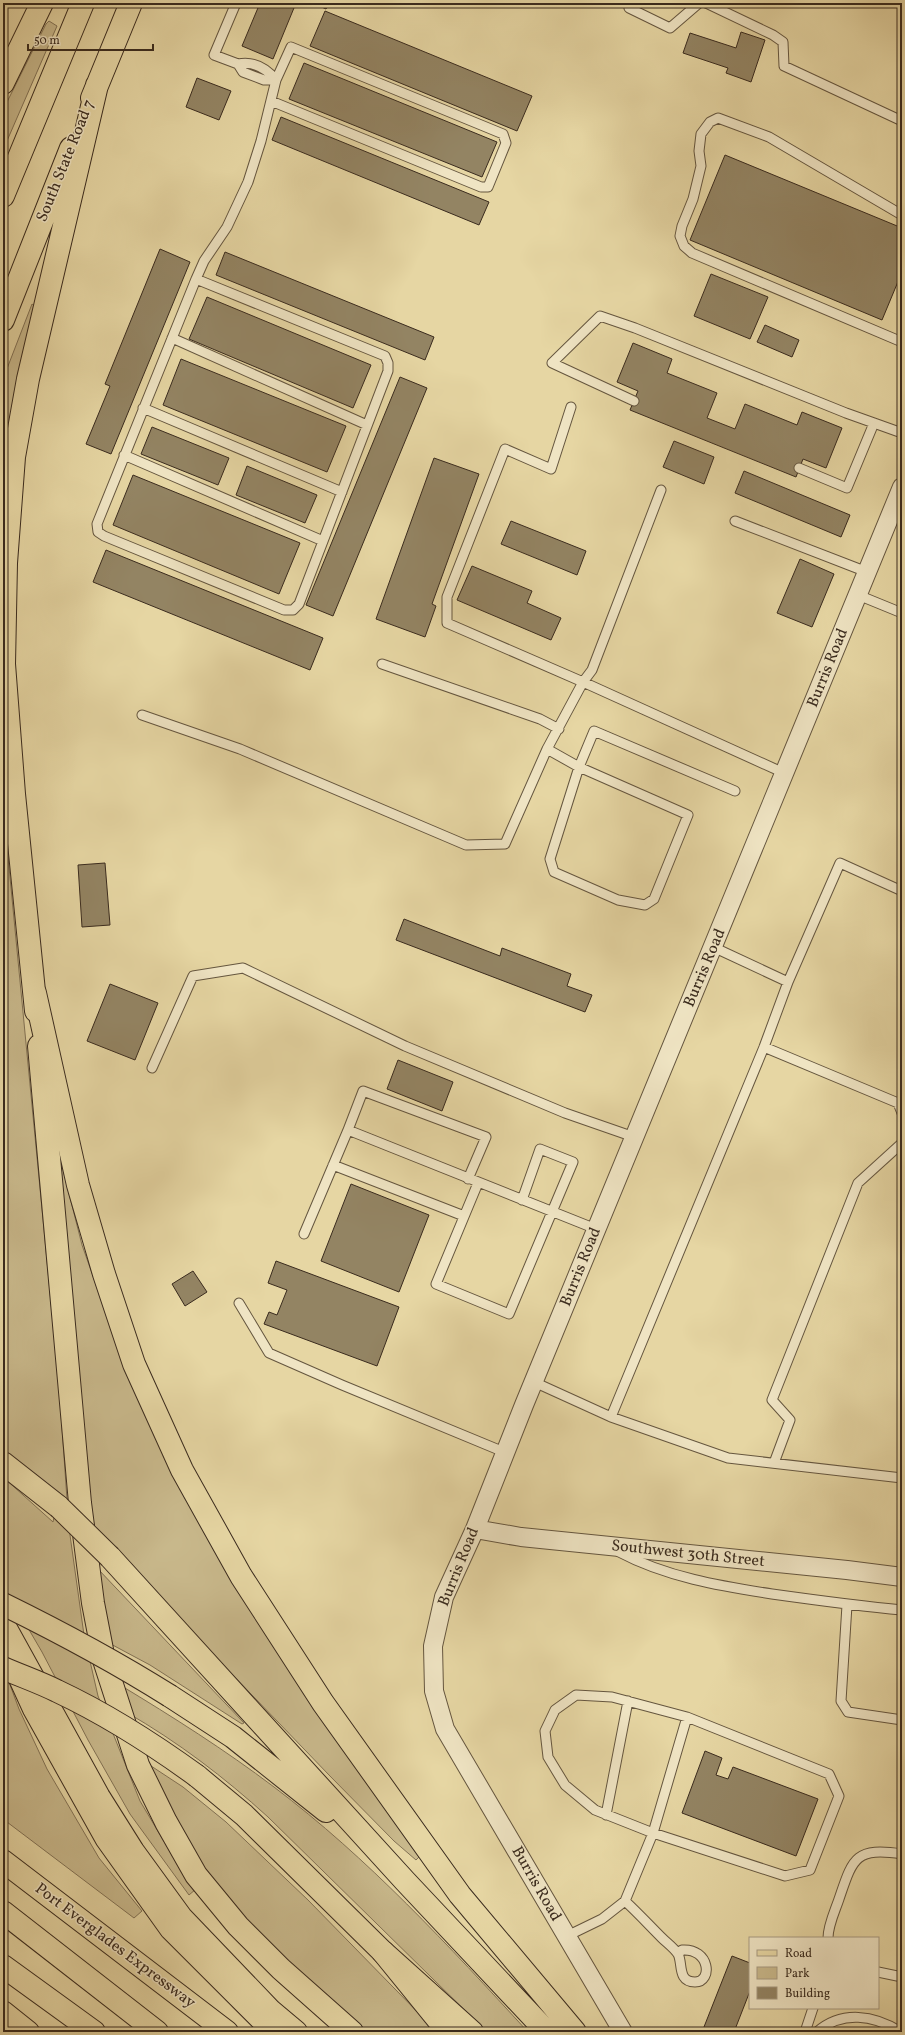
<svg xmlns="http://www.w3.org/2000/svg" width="905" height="2035" font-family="Vollkorn,serif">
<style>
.green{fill:#c9b98c;stroke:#827255}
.building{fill:#938463;stroke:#3a2b1e}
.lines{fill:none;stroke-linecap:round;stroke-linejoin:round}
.service-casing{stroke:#65563f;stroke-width:11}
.minor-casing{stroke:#65563f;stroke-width:20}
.primary-casing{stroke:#3a2b1e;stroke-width:24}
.motorway-casing{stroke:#3a2b1e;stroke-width:24}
.service{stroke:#efe4c3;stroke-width:9}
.minor{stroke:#efe4c3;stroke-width:18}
.primary{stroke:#e6d6a3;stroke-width:22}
.motorway{stroke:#e6d6a3;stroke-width:22}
.primary-bridge-casing{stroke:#3a2b1e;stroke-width:24;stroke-linecap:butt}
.motorway-bridge-casing{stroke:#3a2b1e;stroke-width:24;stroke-linecap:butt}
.primary-bridge{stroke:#e6d6a3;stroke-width:22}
.motorway-bridge{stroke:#e6d6a3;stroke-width:22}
.labels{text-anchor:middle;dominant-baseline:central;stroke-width:3;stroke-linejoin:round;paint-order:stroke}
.street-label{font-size:16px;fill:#3a2b1e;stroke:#efe4c3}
</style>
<rect width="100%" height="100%" fill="#e6d6a3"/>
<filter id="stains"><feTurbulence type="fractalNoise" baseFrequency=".005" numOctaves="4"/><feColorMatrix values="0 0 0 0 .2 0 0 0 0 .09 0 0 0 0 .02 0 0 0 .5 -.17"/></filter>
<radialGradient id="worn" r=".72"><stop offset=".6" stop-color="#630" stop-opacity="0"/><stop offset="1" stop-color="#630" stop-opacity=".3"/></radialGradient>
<path class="green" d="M49,21L57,26L3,150V110L46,24Z
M32,304L36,307L3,497V379Z
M3,805L59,1385L69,1528L84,1635L98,1696L140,1801L178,1865L196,1889L189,1895L130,1814L88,1740L42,1652L3,1585V1477L53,1522L58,1497L3,1451V1214L7,1173L3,1143Z
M60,1158L82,1245L122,1358L227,1568L270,1641L327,1726L420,1856L416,1860L394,1841L329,1775L95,1532L87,1478Z
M98,1569L244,1723L242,1724L150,1665L107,1642Z
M3,1666L19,1709L47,1769L99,1858L142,1911L134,1918L3,1819Z
M120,1685C173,1717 225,1750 274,1787C368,1858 449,1946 528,2032H487L268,1817C224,1777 178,1742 126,1712Z
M145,1762L183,1787L226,1822L308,1900L437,2032H366C300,1974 230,1912 184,1837C169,1813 158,1787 145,1762Z"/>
<path class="building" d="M260,3H296L273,59L242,46Z
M313,3H330L326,9Z
M325,11L532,96L517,131L310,46Z
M741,32L765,40L751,82L726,73L728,68L683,53L690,33L736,48Z
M304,63L497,142L482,177L289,99Z
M197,78L231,91L219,120L186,107Z
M281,117L489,202L479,225L272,140Z
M725,155L902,228V272L882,320L690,240Z
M160,249L190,262L111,454L86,444L110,386L105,384Z
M225,252L434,337L425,360L216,275Z
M711,274L768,297L750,339L694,316Z
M207,297L371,365L353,408L189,339Z
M765,325L799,340L792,357L757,342Z
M633,343L672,359L667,373L717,393L707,418L735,429L745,404L797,425L802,412L842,428L826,468L803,459L796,477L630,410L638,391L617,382Z
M181,359L346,426L327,472L163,405Z
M400,377L427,388L333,616L306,605Z
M152,427L229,458L218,485L141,454Z
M674,441L714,457L704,484L663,467Z
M434,458L479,474L432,604L436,606L425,637L376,619Z
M247,466L317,495L305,523L236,495Z
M744,471L850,515L841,537L735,493Z
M133,475L300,543L279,594L113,525Z
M511,521L586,551L577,575L501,544Z
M106,550L323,638L310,670L93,582Z
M800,559L834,574L812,627L777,613Z
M472,566L532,591L527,603L561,618L551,640L457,600Z
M105,863L110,925L82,927L78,865Z
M404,919L500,956L502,948L571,974L567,986L592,995L585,1012L396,940Z
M110,984L158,1003L135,1060L87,1041Z
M398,1060L453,1082L442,1111L387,1089Z
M351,1184L429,1215L399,1292L321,1261Z
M276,1261L399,1307L377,1366L264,1324L269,1312L277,1315L287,1290L268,1283Z
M193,1271L207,1292L185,1306L172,1284Z
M705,1751L722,1758L716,1775L728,1779L733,1767L818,1799L796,1856L682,1813Z
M732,1956L750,1963V1991L734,2032H702Z"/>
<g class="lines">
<g class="service-casing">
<path id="service" d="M236,3L214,55L238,64L243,72L264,80H276C266,68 253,61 238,64
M706,3L773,35L783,42L784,66L902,121
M629,8L670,28L699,3
M902,215L769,137L718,118L710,122L701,134L699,151L701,166L693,199L682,226L680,236L684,246L692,253L902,342
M196,279L385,356L388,363V371L299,604L293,610H284L104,536L98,532L97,524L196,279L204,261L227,227L248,182L261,141L276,80L291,47L503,134L506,143L488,187H481L271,101
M172,338L367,425
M634,401L552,363L600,316L635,328L846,413L902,433
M571,407L551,469L505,449L447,597V623L583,682L784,773
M143,408L342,492
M124,455L323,541
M799,468L847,488L874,423
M735,521L867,572
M858,595L902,613
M382,664L540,719L559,729
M142,715L240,749L466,845L505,844L547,749L583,682L592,670L661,490
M547,749L579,767L688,815L654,899L645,905L618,900L554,872L550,859L579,767L594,731L735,791
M788,982L840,863L902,891
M764,1047L898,1103L902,1113
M152,1068L193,976L243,968L405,1046L565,1113L634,1137
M348,1130L363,1091L486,1137L468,1179
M333,1165L464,1216
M478,1183L436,1284L509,1314L573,1162L540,1149L522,1200
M304,1234L348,1130L596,1229
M239,1303L269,1353L342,1385L504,1452
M534,1382L611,1417L764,1047L788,982L713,947
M611,1417L728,1458L902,1478
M774,1463L790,1420L772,1400L858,1183L902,1143
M619,1552C666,1577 720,1586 772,1594C815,1600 858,1606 902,1610
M847,1605L841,1701L848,1712L902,1720
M606,1815L628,1701
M625,1901L653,1833L687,1717L829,1774L839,1796L810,1870L785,1876L653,1833L595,1810L565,1785L548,1757L545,1731L555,1710L576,1695L612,1697L687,1717
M567,1936L602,1919L625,1901C638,1913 650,1926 662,1938C667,1943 674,1948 678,1954C683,1963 677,1982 695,1982C713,1982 710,1948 682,1950L678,1954
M828,1938C828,1925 835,1911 839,1899C853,1858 855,1847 902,1854
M878,1972L902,1977
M805,2032L813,2008
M817,2032C842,2010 874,2015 901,2032"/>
</g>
<g class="minor-casing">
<path id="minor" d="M475,1529L521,1537L847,1570L902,1577
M623,2032L445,1729L434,1691L433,1646L444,1597L475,1529L524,1405L902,487"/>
</g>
<g class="primary-casing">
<path id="primary" d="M3,83L42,3
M92,98L131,3
M3,196L83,3
M3,320L71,148
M36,1011L14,794L4,664L6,563L14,457L28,379L97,85
M39,1046L80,1503L93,1603L104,1660L138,1765L166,1822L196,1875L238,1926L281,1969L352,2032
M3,1623L99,1797L133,1851L181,1917L271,2011L296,2032
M197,1776L244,1815L383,1952L448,2032"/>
</g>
<g class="motorway-casing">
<path id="motorway" d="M35,993L78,1185L104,1274L134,1364L182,1470L241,1576L323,1703L460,1895L575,2032
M3,1463L59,1507
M110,1557L405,1881L547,2032
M3,1634L8,1652L34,1709L106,1838L171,1929L274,2032
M170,1696L233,1737L326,1811
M3,1861L227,2032
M3,1912L157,2032
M383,1952L472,2032
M3,1966L94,2032
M3,2012L28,2032"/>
</g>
<use href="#service" class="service"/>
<use href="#minor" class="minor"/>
<use href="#primary" class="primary"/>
<use href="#motorway" class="motorway"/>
<g class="primary-bridge-casing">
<path id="primary-bridge" d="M3,1668C21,1676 39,1682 57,1691C106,1714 153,1744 197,1776"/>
</g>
<g class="motorway-bridge-casing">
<path id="motorway-bridge" d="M59,1507L110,1557
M3,1604C60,1632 116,1662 170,1696"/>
</g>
<use href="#primary-bridge" class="primary-bridge"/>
<use href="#motorway-bridge" class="motorway-bridge"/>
</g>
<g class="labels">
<g class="street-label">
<text transform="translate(66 161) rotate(-68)">South State Road 7</text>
<text transform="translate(828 668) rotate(-68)">Burris Road</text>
<text transform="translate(705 968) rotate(-67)">Burris Road</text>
<text transform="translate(581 1267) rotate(-68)">Burris Road</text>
<text transform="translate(688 1554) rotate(6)">Southwest 30th Street</text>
<text transform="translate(459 1567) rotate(-68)">Burris Road</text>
<text transform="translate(536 1884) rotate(60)">Burris Road</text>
<text transform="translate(115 1946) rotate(37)">Port Everglades Expressway</text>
</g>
</g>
<rect width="905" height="2035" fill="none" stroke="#e6d6a3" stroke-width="16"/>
<rect x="4" y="4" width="897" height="2027" fill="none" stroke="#3a2b1e" stroke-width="2"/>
<rect x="8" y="8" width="889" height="2019" fill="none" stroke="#3a2b1e"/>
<rect x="749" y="1937" width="130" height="72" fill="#efe4c3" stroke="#a79a81"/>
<rect x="757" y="1950" width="20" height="6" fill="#e6d6a3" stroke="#a79a81"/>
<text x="785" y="1957" font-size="12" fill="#3a2b1e">Road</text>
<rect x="757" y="1967" width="20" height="12" fill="#c9b98c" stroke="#a79a81"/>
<text x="785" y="1977" font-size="12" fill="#3a2b1e">Park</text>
<rect x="757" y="1987" width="20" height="12" fill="#938463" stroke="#a79a81"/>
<text x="785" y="1997" font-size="12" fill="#3a2b1e">Building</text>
<path d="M28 44v6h125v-6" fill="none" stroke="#3a2b1e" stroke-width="2"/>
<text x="34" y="44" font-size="12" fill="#3a2b1e" stroke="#efe4c3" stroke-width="3" paint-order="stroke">50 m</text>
<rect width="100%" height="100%" filter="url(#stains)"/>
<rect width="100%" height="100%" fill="url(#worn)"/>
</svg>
